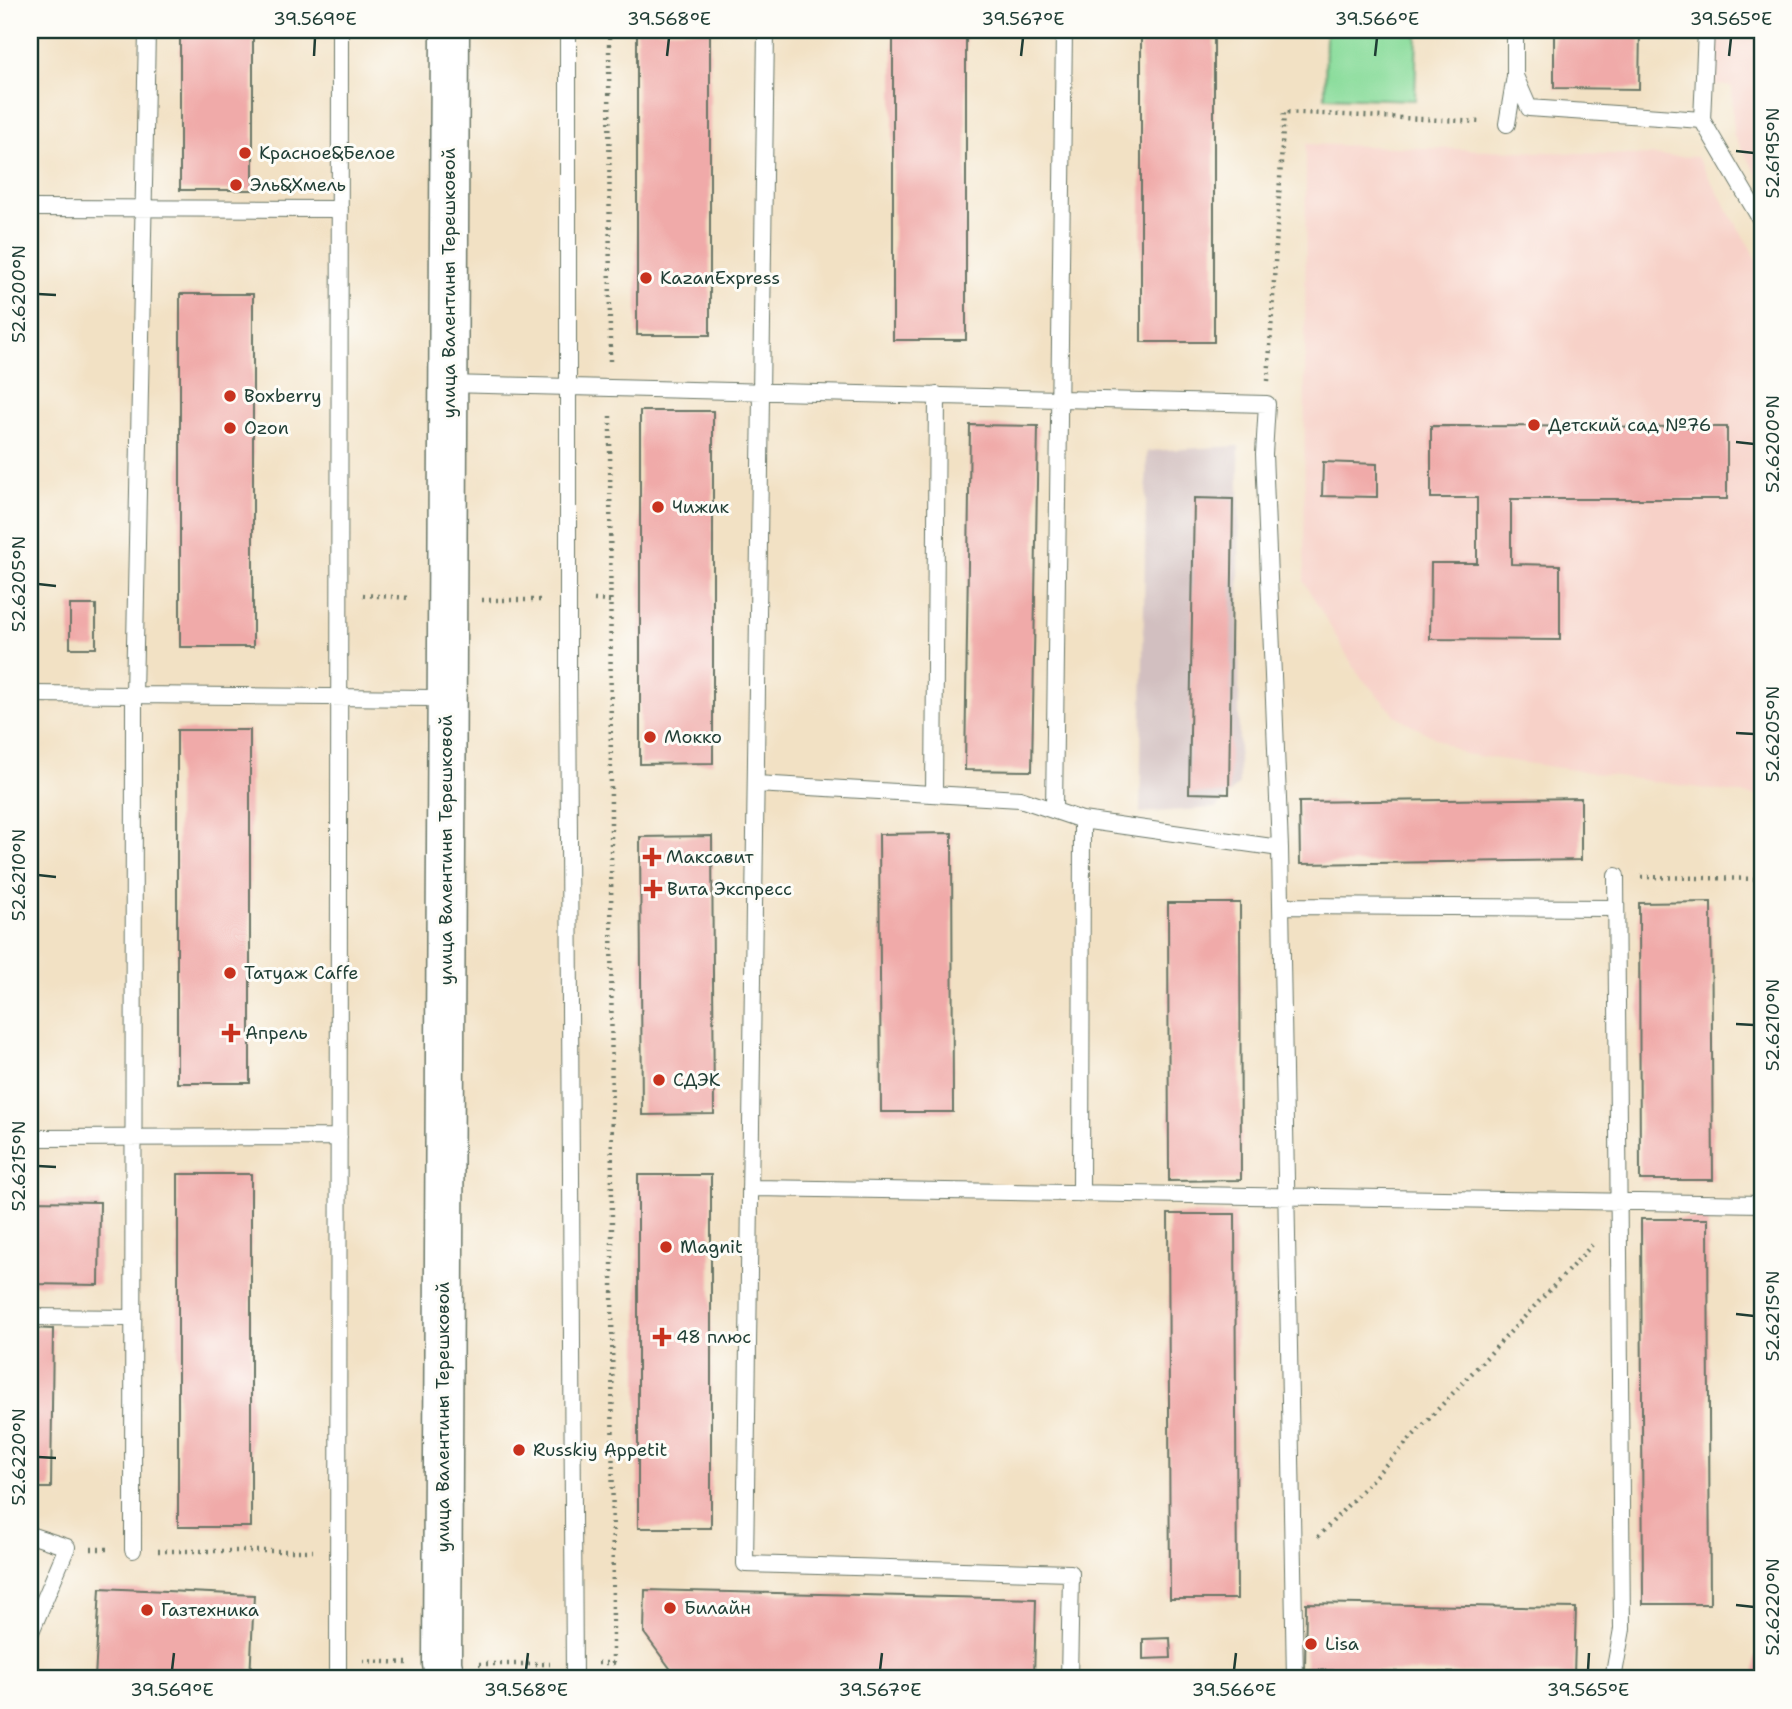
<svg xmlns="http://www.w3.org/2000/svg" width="1792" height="1709" font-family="'Shantell Sans',sans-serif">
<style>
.built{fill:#f7d1c8}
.industrial{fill:#d2bfc0}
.green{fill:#8cdd9d;stroke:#568d68;stroke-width:2}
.building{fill:#f0aaa9}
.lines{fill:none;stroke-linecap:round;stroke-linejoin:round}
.lane-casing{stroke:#697666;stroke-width:18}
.secondary-casing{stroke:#697666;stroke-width:41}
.path{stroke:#697666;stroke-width:4.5;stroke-dasharray:2 5;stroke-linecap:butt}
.lane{stroke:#fff;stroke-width:16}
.secondary{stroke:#fff;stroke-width:38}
.ticks{fill:none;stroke:#1f3d34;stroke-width:2.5}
.poi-dot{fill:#c8321e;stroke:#fdfcf7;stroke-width:2.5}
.labels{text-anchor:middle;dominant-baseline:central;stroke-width:6;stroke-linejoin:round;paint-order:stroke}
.poi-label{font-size:18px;fill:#1f3d34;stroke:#fdfcf7;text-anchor:start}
.street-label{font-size:18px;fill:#1f3d34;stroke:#fdfcf7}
.neatline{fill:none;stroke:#1f3d34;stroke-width:2.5}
.ticks-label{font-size:18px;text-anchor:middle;fill:#1f3d34}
</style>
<rect width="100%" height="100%" fill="#fdfcf7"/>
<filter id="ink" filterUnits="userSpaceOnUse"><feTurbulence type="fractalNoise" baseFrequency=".0143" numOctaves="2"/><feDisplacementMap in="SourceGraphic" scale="14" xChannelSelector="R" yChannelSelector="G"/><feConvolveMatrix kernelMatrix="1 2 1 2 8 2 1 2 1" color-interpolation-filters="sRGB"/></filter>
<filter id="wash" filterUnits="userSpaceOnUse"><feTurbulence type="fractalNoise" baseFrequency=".00686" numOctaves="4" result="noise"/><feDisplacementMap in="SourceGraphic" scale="28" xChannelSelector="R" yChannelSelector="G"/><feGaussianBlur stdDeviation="1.57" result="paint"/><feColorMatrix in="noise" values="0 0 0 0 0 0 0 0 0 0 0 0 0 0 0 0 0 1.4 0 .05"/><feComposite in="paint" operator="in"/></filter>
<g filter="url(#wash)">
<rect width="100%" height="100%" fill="#f2e1c4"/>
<path class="built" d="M1709,30H1762V183L1733,134L1732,87L1709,83Z
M1306,144L1697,157L1762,268V797L1464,754L1396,716L1358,674L1304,582Z"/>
<path class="industrial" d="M1239,446V784L1216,808L1140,813L1147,451Z"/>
<path class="green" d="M1326,30H1417L1415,100L1325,97Z"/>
<g id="blocks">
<path class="building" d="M180,30H253V190H180Z
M637,30H710V335H637Z
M893,30H966V340H893Z
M1141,30H1214V342H1141Z
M1554,30H1640L1639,89L1554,88Z
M180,294H253V647H180Z
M640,411H713V763L640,764Z
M970,425L1038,426L1032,771L965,770Z
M1431,426L1727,427V499H1511V564L1560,565V640L1430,639L1431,563H1477V498H1431Z
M1323,462L1377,464V497L1322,496Z
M1194,498L1233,499L1229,794L1189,793Z
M70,605H96V648H70Z
M177,730H250V1083H177Z
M1581,798V860L1300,864L1299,802Z
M952,833L953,1112H881L879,834Z
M712,836L714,1114L642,1115L640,837Z
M1711,902L1713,1180H1640L1639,903Z
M1168,903H1240L1241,1180L1169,1181Z
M178,1174H251V1527H178Z
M638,1175H711V1528H638Z
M30,1201L100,1202L99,1285L30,1284Z
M1168,1214H1235L1237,1599H1170Z
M1641,1219H1708L1710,1604H1643Z
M30,1328L53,1329L51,1488H30Z
M100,1588L254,1595L250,1679H95Z
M645,1590L1036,1599L1034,1679H678L644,1633Z
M1306,1603L1576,1608L1574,1675L1305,1670Z
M1170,1638L1171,1658L1143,1659V1639Z
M1755,1656H1762V1679H1755Z"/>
</g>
</g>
<g filter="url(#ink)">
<use href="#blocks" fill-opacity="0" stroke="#697666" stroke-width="2"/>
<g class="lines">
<g class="lane-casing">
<path id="lane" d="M568,30V672L574,1679
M766,30L745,1564L1071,1573L1069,1679
M1515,30V76L1529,108L1702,120L1762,222
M1702,120L1706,30
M1507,124L1515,76
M30,208L340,209
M448,384L1267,404L1264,454L1280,848L1295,1679
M30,694L431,698
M756,784L1020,799L1082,820L1280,848
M934,794L937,395
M1054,810L1064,30
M1282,906L1616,908
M30,1138L339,1137
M750,1188L1762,1204
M1081,1192L1082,820
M30,1317L133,1318
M30,1535L67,1547L30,1634
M133,1550L134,696L147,30
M338,1679L340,30
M1613,1679L1622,1629L1616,876"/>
</g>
<g class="secondary-casing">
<path id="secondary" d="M446,1679L442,1664L450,30"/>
</g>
<path class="path" d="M609,30L610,362
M1268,381L1284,112L1481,122
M363,595L410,598
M482,600H543
M594,600L611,601
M1641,877L1762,879
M1318,1537L1592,1245
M91,1549H110
M158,1551H313
M363,1661L407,1663
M598,1663H613L610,413
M479,1664H550"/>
<use href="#lane" class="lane"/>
<use href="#secondary" class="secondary"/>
</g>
</g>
<path class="ticks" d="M314,56L315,38M667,56L669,38M1021,56L1023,38M1375,56L1377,38M1729,56L1731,38M1736,151L1754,153M38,294L56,295M1736,442L1754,444M38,584L56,586M1736,733L1754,734M38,875L56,877M1736,1024L1754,1025M38,1166L56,1167M1736,1314L1754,1316M38,1457L56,1458M1736,1605L1754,1607M172,1670L174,1653M526,1670L528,1653M880,1670L882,1653M1234,1670L1236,1653M1588,1670L1589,1653"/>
<g class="poi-dot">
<circle cx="245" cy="153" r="7"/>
<circle cx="236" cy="185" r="7"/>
<circle cx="646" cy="278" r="7"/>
<circle cx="230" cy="396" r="7"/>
<circle cx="1534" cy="425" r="7"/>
<circle cx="230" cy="428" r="7"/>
<circle cx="658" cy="507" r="7"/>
<circle cx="650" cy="737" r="7"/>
<path d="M648.5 846.5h7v7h7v7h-7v7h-7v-7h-7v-7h7z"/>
<path d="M649.5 878.5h7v7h7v7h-7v7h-7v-7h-7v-7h7z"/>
<circle cx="230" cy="973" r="7"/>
<path d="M227.5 1022.5h7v7h7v7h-7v7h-7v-7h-7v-7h7z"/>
<circle cx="659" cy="1080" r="7"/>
<circle cx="666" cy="1247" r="7"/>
<path d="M658.5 1326.5h7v7h7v7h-7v7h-7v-7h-7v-7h7z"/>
<circle cx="519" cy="1450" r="7"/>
<circle cx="670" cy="1608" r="7"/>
<circle cx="147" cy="1610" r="7"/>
<circle cx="1311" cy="1644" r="7"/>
</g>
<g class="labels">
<g class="poi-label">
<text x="259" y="153">Красное&amp;Белое</text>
<text x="250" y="185">Эль&amp;Хмель</text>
<text x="660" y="278">KazanExpress</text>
<text x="244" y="396">Boxberry</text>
<text x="1548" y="425">Детский сад №76</text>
<text x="244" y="428">Ozon</text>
<text x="672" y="507">Чижик</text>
<text x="664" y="737">Мокко</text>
<text x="666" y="857">Максавит</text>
<text x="667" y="889">Вита Экспресс</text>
<text x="244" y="973">Татуаж Caffe</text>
<text x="245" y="1033">Апрель</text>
<text x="673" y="1080">СДЭК</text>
<text x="680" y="1247">Magnit</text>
<text x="676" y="1337">48 плюс</text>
<text x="533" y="1450">Russkiy Appetit</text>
<text x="684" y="1608">Билайн</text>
<text x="161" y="1610">Газтехника</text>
<text x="1325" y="1644">Lisa</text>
</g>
<g class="street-label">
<text transform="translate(449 283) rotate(-90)">улица Валентины Терешковой</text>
<text transform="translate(446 850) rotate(-90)">улица Валентины Терешковой</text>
<text transform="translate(443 1417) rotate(-90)">улица Валентины Терешковой</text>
</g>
</g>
<rect width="1792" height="1709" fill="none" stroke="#fdfcf7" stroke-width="77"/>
<rect x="38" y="38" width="1716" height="1632" class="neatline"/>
<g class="ticks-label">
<text x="315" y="25">39.569°E</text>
<text x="669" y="25">39.568°E</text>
<text x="1023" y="25">39.567°E</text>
<text x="1377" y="25">39.566°E</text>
<text x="1731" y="25">39.565°E</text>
<text transform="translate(1773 153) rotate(-90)" y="6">52.6195°N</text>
<text transform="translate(19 294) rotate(-90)" y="6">52.6200°N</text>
<text transform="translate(1773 444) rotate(-90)" y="6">52.6200°N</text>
<text transform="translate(19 584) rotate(-90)" y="6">52.6205°N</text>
<text transform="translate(1773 734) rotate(-90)" y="6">52.6205°N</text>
<text transform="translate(19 875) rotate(-90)" y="6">52.6210°N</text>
<text transform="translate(1773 1025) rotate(-90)" y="6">52.6210°N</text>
<text transform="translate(19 1166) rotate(-90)" y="6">52.6215°N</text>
<text transform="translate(1773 1316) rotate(-90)" y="6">52.6215°N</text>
<text transform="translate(19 1457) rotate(-90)" y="6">52.6220°N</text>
<text transform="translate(1773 1607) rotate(-90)" y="6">52.6220°N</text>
<text x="172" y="1696">39.569°E</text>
<text x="526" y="1696">39.568°E</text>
<text x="880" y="1696">39.567°E</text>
<text x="1234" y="1696">39.566°E</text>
<text x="1588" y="1696">39.565°E</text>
</g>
</svg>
